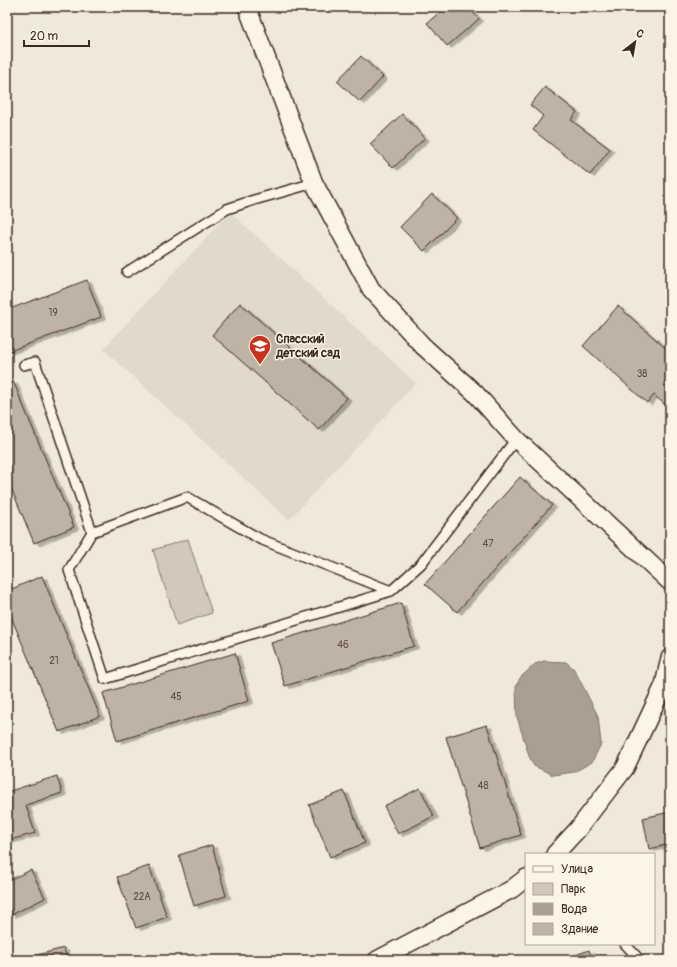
<svg xmlns="http://www.w3.org/2000/svg" width="677" height="967" font-family="Pangolin,sans-serif">
<style>
.built{fill:#e1d9c9}
.green{fill:#d2c9ba;stroke:#867a6c}
.water{fill:#aaa091;stroke:#7e7163}
.building{fill:#beb3a4;stroke:#3b2a1e;filter:url(#shadow)}
.lines{fill:none;stroke-linecap:round;stroke-linejoin:round}
.service-casing{stroke:#3b2a1e;stroke-width:12}
.minor-casing{stroke:#3b2a1e;stroke-width:20}
.service{stroke:#fcf5e5;stroke-width:9}
.minor{stroke:#fcf5e5;stroke-width:17}
.labels{text-anchor:middle;dominant-baseline:central;stroke-width:3;stroke-linejoin:round;paint-order:stroke}
.number-label{font-size:10px;fill:#5c4c40}
.poi-label{font-size:12px;font-weight:bold;fill:#3b2a1e;stroke:#fcf5e5;text-anchor:start}
</style>
<defs>
<filter id="shadow"><feDropShadow dx="4.5" dy="2.5" stdDeviation="0" flood-color="#0004"/></filter>
</defs>
<rect width="100%" height="100%" fill="#f0e9d9"/>
<filter id="ink" filterUnits="userSpaceOnUse"><feTurbulence type="fractalNoise" baseFrequency=".025" numOctaves="2"/><feDisplacementMap in="SourceGraphic" scale="8" xChannelSelector="R" yChannelSelector="G"/><feConvolveMatrix kernelMatrix="1 2 1 2 8 2 1 2 1" color-interpolation-filters="sRGB"/></filter>
<g filter="url(#ink)">
<path class="built" d="M230,212L416,383L289,520L103,349Z"/>
<path class="green" d="M188,539L212,613L177,625L153,550Z"/>
<path class="water" d="M544,661L566,662L574,669L598,716L601,744L592,762L574,772L553,775L534,766L529,756L517,717L516,687L520,678L535,664Z"/>
<path class="building" d="M446,7H468L479,19L447,46L427,23Z
M361,56L383,77L360,102L337,81Z
M545,87L577,112L571,120L610,149L590,175L533,130L543,116L530,105Z
M402,114L425,138L393,168L370,144Z
M432,194L457,218L424,251L400,227Z
M87,280L101,317L7,352V310Z
M240,303L347,398L319,430L212,335Z
M618,306L670,352V409L654,395L647,403L583,346Z
M13,381L74,527L34,543L7,478V384Z
M520,477L552,505L457,612L425,584Z
M42,576L100,716L59,732L7,607V591Z
M401,603L414,646L285,686L271,643Z
M235,653L249,701L117,741L103,693Z
M487,725L521,835L480,848L446,737Z
M57,776L62,793L26,805L35,833L7,841V792Z
M420,788L434,816L398,834L384,806Z
M344,791L365,843L330,857L309,805Z
M670,812V844L649,849L643,818Z
M212,845L226,896L194,906L179,855Z
M149,866L167,917L136,928L117,877Z
M31,870L45,898L11,915L7,906V881Z
M64,948L67,960H38L37,955Z
M589,950L593,960H562Z"/>
<g class="lines">
<g class="service-casing">
<path id="service" d="M127,272L227,209L254,200L314,183
M24,365L35,362L92,532L69,570L105,679L391,591L421,564L516,439
M92,532L187,497L260,539L391,591
M625,944L640,960"/>
</g>
<g class="minor-casing">
<path id="minor" d="M247,7L314,183L371,289L423,346L475,393L516,439L670,582
M555,854L578,829L625,768L664,685L670,658
M377,960L512,889L526,878"/>
</g>
<use href="#service" class="service"/>
<use href="#minor" class="minor"/>
</g>
</g>
<defs>
<g id="school-pin" transform="scale(1.15)"><path d="M0 17L-7.5 6A9.5 9.5 0 1 1 7.5 6Z" fill="#c8321e" stroke="#fcf5e5"/><path d="M0-5L7-2L0 1L-7-2ZM-4 1L0 2.5L4 1V4Q0 6-4 4Z" fill="#fff"/></g>
</defs>
<g fill-rule="evenodd">
<use href="#school-pin" x="260" y="346"/>
</g>
<g class="labels">
<g class="number-label">
<text x="53" y="313">19</text>
<text x="642" y="374">38</text>
<text x="488" y="544">47</text>
<text x="343" y="645">46</text>
<text x="54" y="661">21</text>
<text x="176" y="697">45</text>
<text x="483" y="786">48</text>
<text x="142" y="897">22А</text>
</g>
<g class="poi-label">
<text x="276" y="339">Спасский<tspan x="276" dy="14">детский сад</tspan></text>
</g>
</g>
<rect width="677" height="967" fill="none" stroke="#fcf5e5" stroke-width="24"/>
<rect x="12" y="12" width="653" height="943" fill="none" stroke="#3b2a1e" stroke-width="1.5" filter="url(#ink)"/>
<rect x="525" y="853" width="130" height="92" fill="#fcf5e5" stroke="#afa495"/>
<rect x="533" y="866" width="20" height="6" fill="#fcf5e5" stroke="#afa495"/>
<text x="561" y="873" font-size="12" fill="#3b2a1e">Улица</text>
<rect x="533" y="883" width="20" height="12" fill="#d2c9ba" stroke="#afa495"/>
<text x="561" y="893" font-size="12" fill="#3b2a1e">Парк</text>
<rect x="533" y="903" width="20" height="12" fill="#aaa091" stroke="#afa495"/>
<text x="561" y="913" font-size="12" fill="#3b2a1e">Вода</text>
<rect x="533" y="923" width="20" height="12" fill="#beb3a4" stroke="#afa495"/>
<text x="561" y="933" font-size="12" fill="#3b2a1e">Здание</text>
<g transform="translate(635 42) rotate(31)" stroke="#fcf5e5" stroke-width="3" paint-order="stroke">
<path d="M0-3L7 15L0 10L-7 15Z" fill="#3b2a1e"/>
<text y="-6" font-size="11" font-weight="bold" text-anchor="middle" fill="#3b2a1e">С</text>
</g>
<path d="M24 40v6h65v-6" fill="none" stroke="#3b2a1e" stroke-width="2"/>
<text x="30" y="40" font-size="12" fill="#3b2a1e" stroke="#fcf5e5" stroke-width="3" paint-order="stroke">20 m</text>
</svg>
